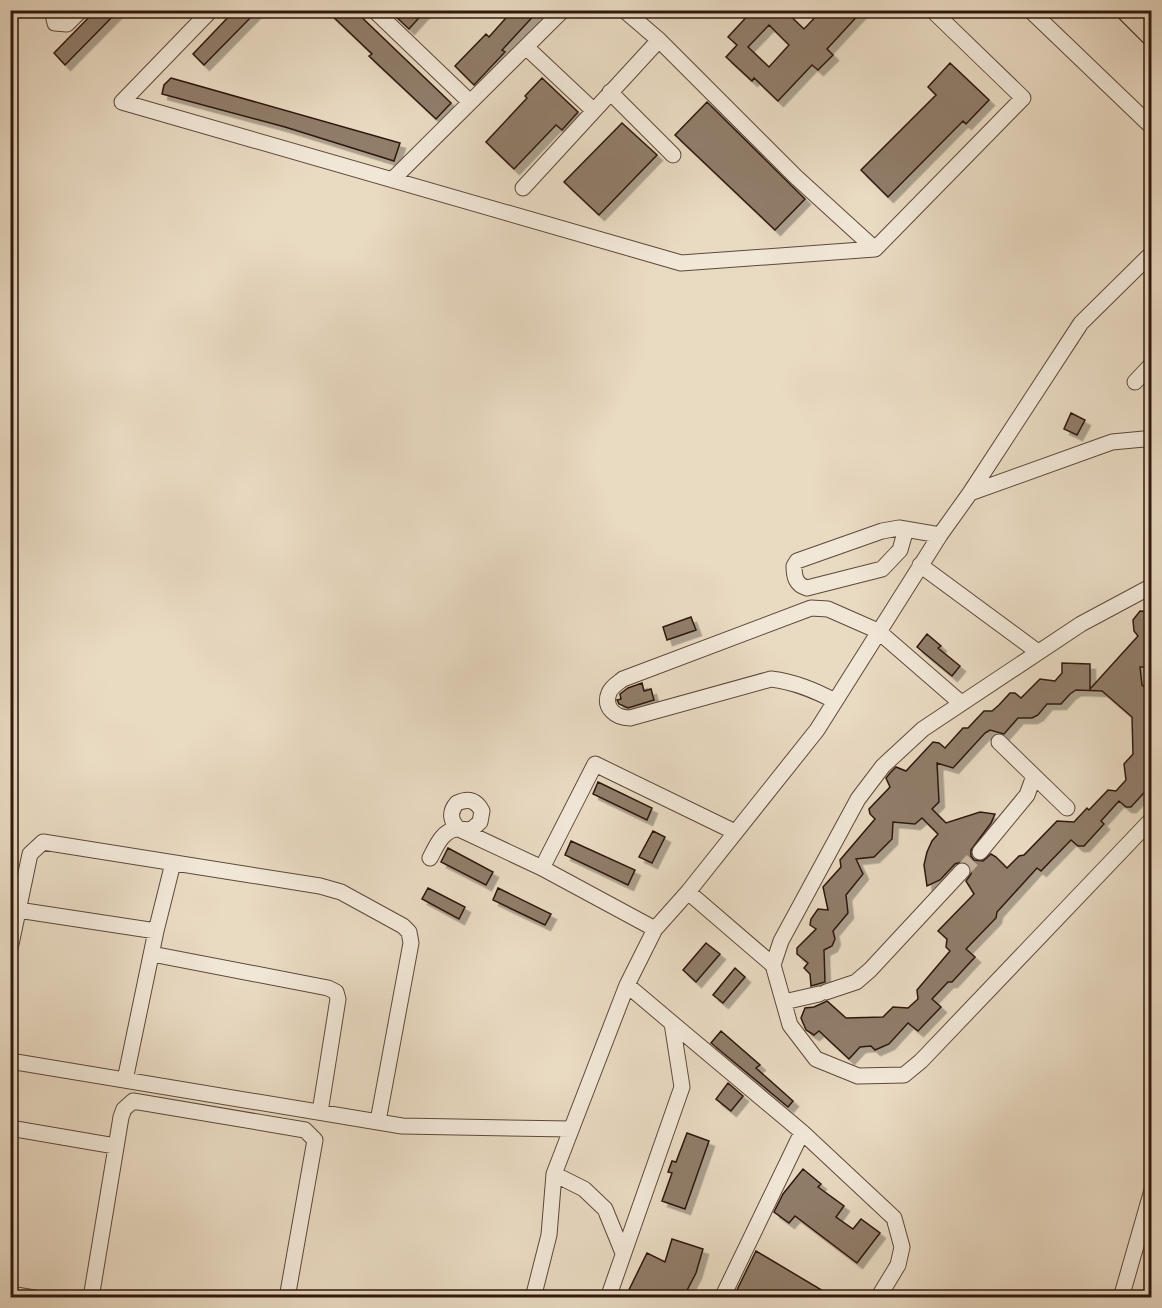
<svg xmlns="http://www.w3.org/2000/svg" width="1162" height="1308" font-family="Alegreya,serif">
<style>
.building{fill:#907d6b;stroke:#2f180d;stroke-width:1.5;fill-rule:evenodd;filter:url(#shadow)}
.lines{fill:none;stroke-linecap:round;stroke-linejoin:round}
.minor-tunnel{stroke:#c4b39e;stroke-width:15;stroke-dasharray:15 8;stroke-linecap:butt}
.minor-casing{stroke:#5e483a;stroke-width:17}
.major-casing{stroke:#2f180d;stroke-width:20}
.minor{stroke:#f1e7d7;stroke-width:15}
.major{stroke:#e9dac2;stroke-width:18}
</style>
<defs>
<filter id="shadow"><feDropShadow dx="5.5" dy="5.5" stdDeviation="0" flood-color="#0004"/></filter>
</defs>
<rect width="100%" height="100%" fill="#e9dac2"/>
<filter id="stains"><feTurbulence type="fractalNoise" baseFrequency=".00333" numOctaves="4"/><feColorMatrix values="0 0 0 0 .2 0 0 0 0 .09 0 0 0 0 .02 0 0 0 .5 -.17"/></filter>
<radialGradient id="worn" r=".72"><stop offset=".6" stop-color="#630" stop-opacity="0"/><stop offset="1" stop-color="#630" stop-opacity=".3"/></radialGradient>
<path class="building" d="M96,10H119L65,65L54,53Z
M235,10H258L204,65L193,54Z
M326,10H354L451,103L436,119L369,56L372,54Z
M389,10H426L409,29Z
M513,10H539L502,50L505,52L474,85L455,66L486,34L489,37Z
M753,10H784L804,29L822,10H863L827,49L833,55L818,70L812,65L778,101L754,78L752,81L726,57L737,45L728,37ZM769,25L789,45L769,67L748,47Z
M950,63L989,100L966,124L963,121L888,197L861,170L936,95L928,87Z
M171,78L400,143L394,161L285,127L162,94L164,85Z
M542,78L578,112L562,130L556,125L514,169L486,142L527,98L525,96Z
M707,102L805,199L775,230L675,135Z
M622,123L657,155L599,215L564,182Z
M1071,413L1085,420L1077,435L1064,429Z
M1140,611L1152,612V667H1140L1142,685L1152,693V784L1131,807H1126L1119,801L1101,821L1104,824L1084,846H1078L1071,840L1041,871L1037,868L997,912L996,918L966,949L975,957L952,982H948L932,999L941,1007L918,1031L908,1023L889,1044L875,1050L871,1046L860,1047L849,1059L819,1031L814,1035L806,1030L801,1018L805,1008L814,1007L825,1002L827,1001L846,1018L883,1017L893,1007L908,1008L918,999L917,990L950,951L946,947L947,939L938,931L974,894L966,881L971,874V868L964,861L955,864L940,880L927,886L924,865L927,852L932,841L938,834L922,818L915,824L893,822L892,839L874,857L856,859L863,874L846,895L848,913L833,931L835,939L832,946L824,950L825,982L811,986L810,974L804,968L808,963L797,954V948L816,929L810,925L811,919L818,909L828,910L823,887L841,867L840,860L875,819L870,814L869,809L890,787L886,778L890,773L896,767L906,771L933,742L939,743L945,748L963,728H968L984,711H992L999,705L1010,693H1015L1021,698L1040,679L1055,681L1062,673V663L1090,664V689L1138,636L1134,631L1133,620ZM1076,690L1102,691L1132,717L1133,754L1124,764L1126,780L1116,791L1108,790L1089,810L1087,808L1074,822L1057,821L1024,855L1019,856L1007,868L996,857L991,854L983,861L974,860L971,856V850L991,823L995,814L980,812L946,823L932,809L939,802L937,763L953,768L985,733L990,730L1004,734L1018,718H1032L1038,715L1047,704H1061L1070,694Z
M691,617L696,630L667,640L663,627Z
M927,634L941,646L938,648L960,666L952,676L917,647Z
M642,683L644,691L651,689L654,700L628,708L619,704L617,700L621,699L620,694L628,688Z
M598,782L652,808L647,820L593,794Z
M653,831L665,837L652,863L639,857Z
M571,841L635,870L628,885L565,855Z
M448,848L493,872L486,885L441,862Z
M428,888L465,907L459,919L422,899Z
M498,888L551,914L545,925L493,900Z
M706,943L720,954L696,982L683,970Z
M735,968L745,977L723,1003L713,995Z
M721,1031L760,1065L756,1068L793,1101L788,1107L711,1043Z
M728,1083L743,1096L731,1111L716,1099Z
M687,1133L709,1141L685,1209L662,1201L672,1173L668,1172L672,1161L676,1162Z
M803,1169L821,1184L818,1187L844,1206L836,1217L853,1229L861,1219L880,1233L857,1263L795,1216L789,1223L774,1212L783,1194Z
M672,1239L703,1249L696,1273L683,1298H625L647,1253L665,1262Z
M756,1251L835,1298H733Z"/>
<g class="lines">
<path class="minor-tunnel" d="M962,871L980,852"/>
<g class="minor-casing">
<path id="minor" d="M52,10L55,23L67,24L81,10
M211,10L122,102L681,263L875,249L1023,98L932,10
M374,10L470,102
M624,10L659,40L796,177L875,249
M1030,10L1152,127
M526,47L593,110
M610,92L673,155
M392,180L563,10
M523,188L659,40
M1135,382L1152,364
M970,493L1112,442L1144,439L1152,442
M906,529L900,550L882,569L807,588C796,585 794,577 794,566L797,561L882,531L899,528L940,535
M920,565L1038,652
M1152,586L1081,624L923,729L883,766L858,799L781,941L773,965L790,1025L816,1059L858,1076L904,1075L921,1061L1152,819
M835,701C814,690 795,682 771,679L630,718C616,718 603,708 609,693C611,687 618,683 623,679L811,608L828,609L878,631L961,703
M999,742L1067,808
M980,852L1027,795L1034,776
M430,858C436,847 442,831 456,829C461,829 466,830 471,830L480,822L482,811C476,800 468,798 457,803C449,812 450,821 459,829L542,868L655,929
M542,868L595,764L735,832
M688,892L773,965
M18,910L156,931
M10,949L30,854L43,842L320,886L341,892L403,926L409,932L411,943L378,1121
M152,954L328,988L336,992L338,999L320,1112
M826,992L856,982L870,970L962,871
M784,1002L819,994
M672,1023L802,1132L894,1218L902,1247L898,1265L878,1298
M10,1061L402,1126L571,1129
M125,1080L156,931L173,863
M10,1128L115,1146
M554,1174L584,1189L605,1209L623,1253
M10,1294L34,1298
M91,1298L121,1117L124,1109L133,1101L305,1130L315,1140L287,1298
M533,1298L549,1235L554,1174L627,985L655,929L688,892L817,730L940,535L970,493L1081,323L1152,253
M608,1298L682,1087L672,1023L627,985
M722,1298L802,1132
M1121,1298L1152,1190"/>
</g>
<g class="major-casing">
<path id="major" d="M1124,10L1152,38"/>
</g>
<use href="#minor" class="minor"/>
<use href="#major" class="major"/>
</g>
<rect width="1162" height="1308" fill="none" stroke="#e9dac2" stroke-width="36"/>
<rect x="12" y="12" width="1138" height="1284" fill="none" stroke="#2f180d" stroke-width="3"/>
<rect x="18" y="18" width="1126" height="1272" fill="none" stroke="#2f180d" stroke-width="1.5"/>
<rect width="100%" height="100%" filter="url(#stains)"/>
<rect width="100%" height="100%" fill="url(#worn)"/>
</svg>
